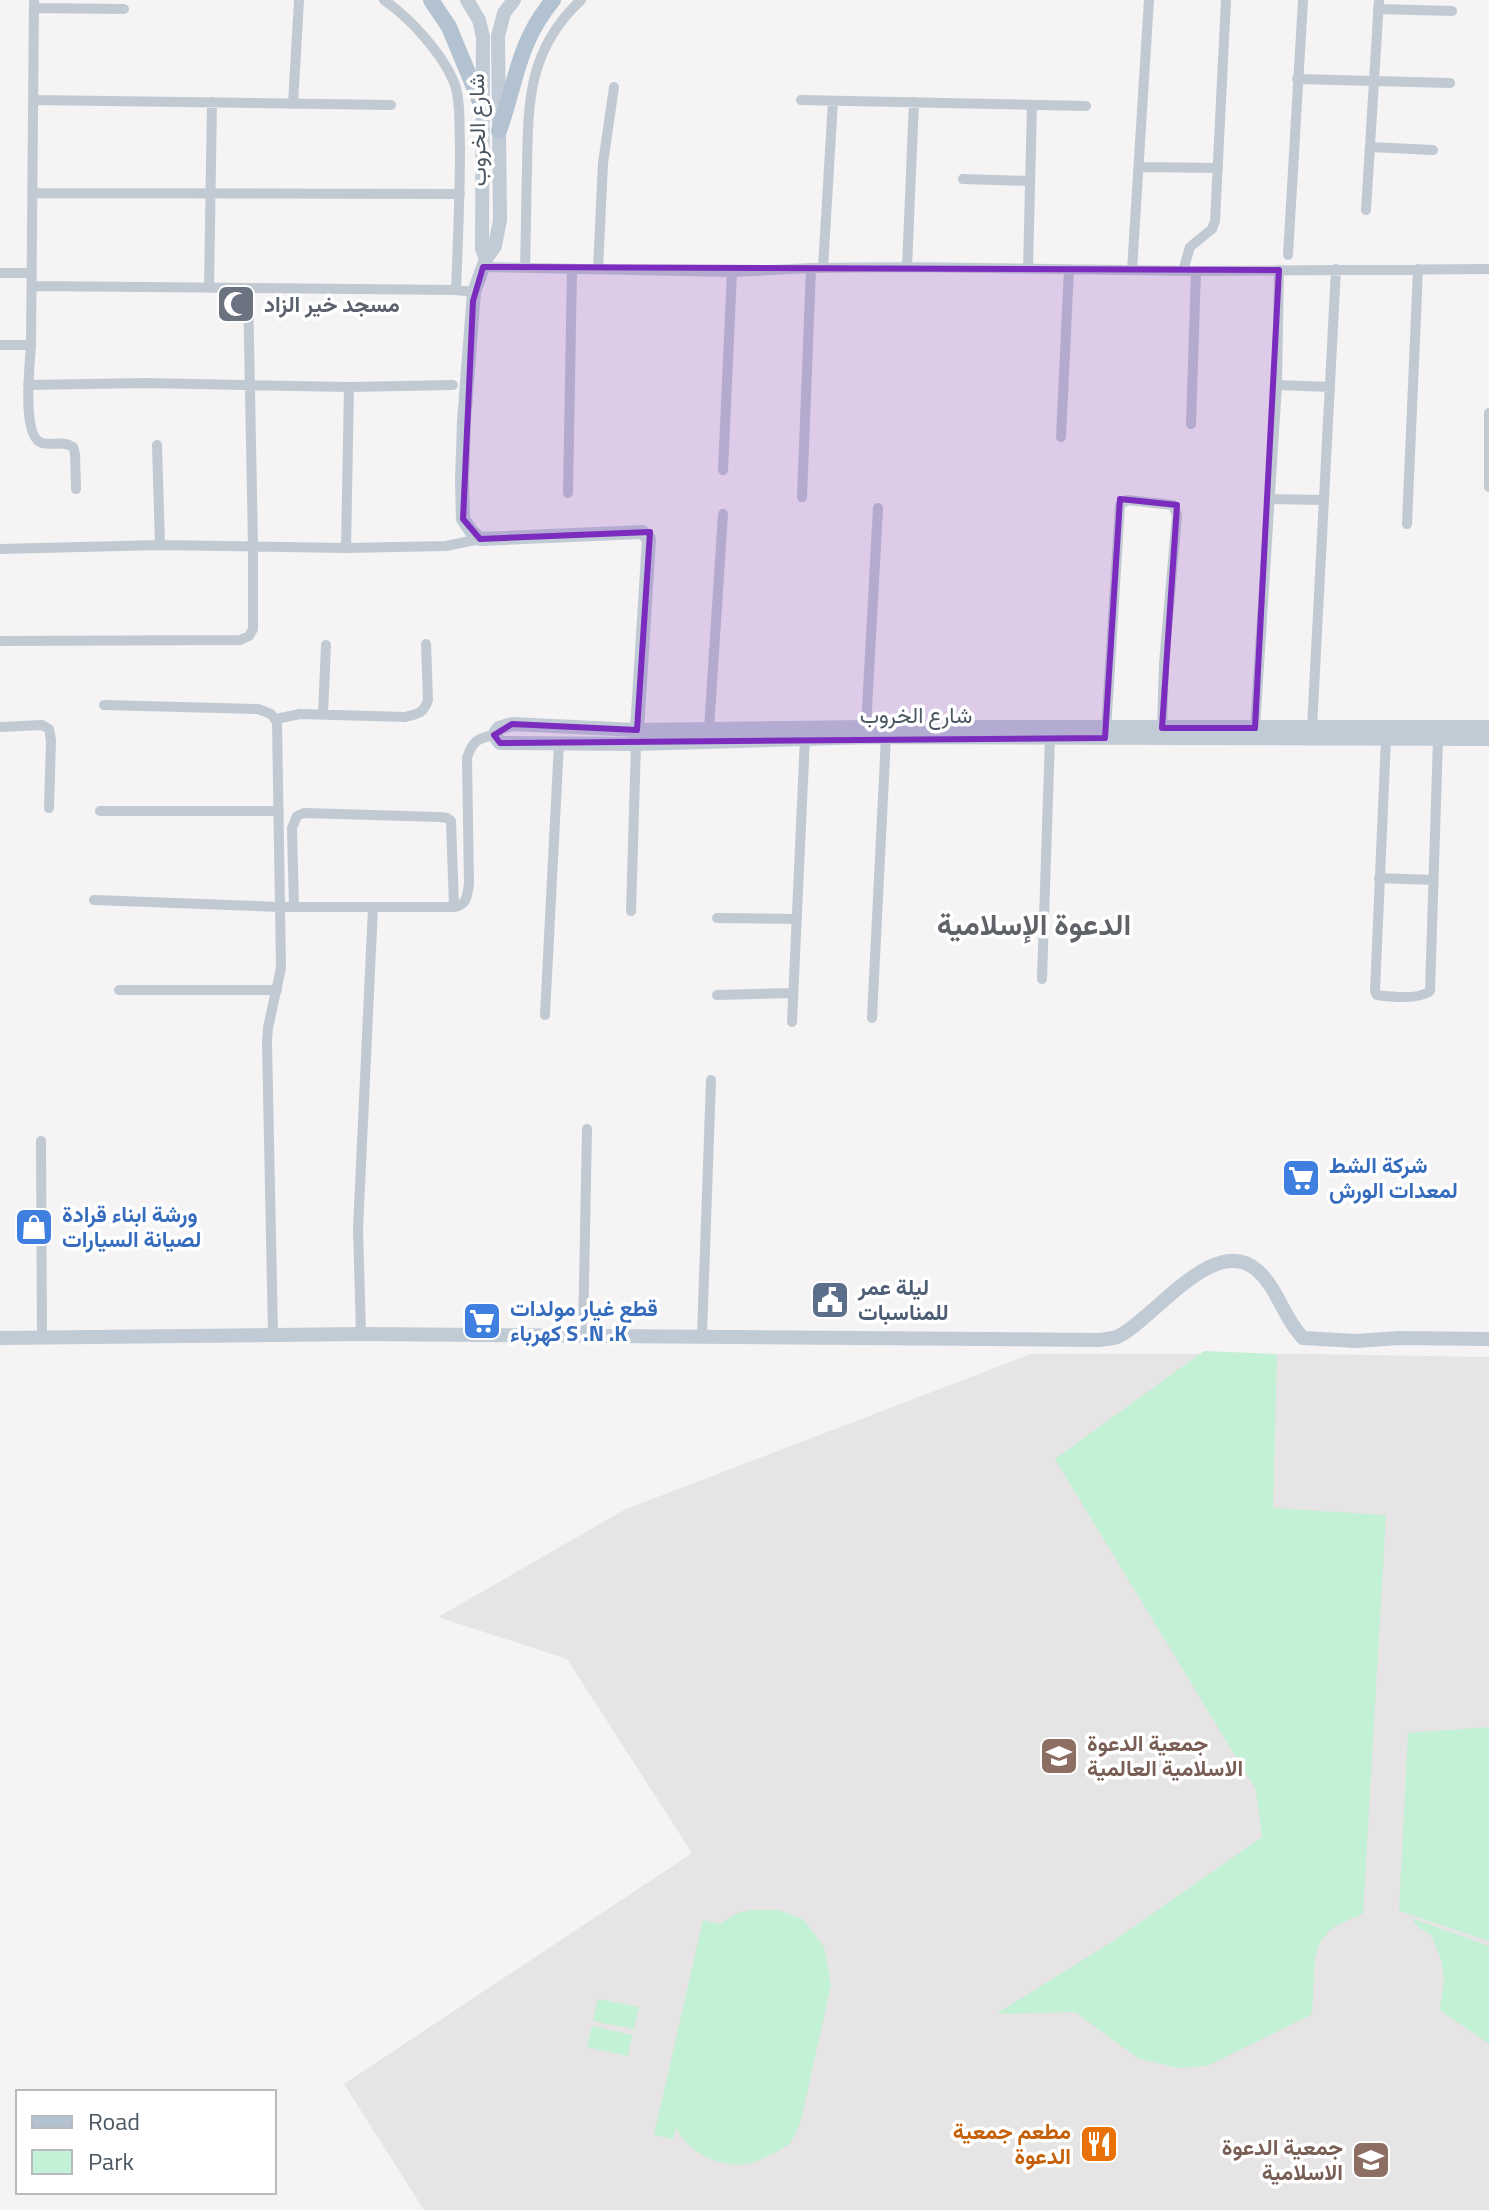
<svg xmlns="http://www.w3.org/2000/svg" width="1489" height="2210" font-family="'Titillium Web',Vazirmatn,sans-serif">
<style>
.education{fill:#e6e4e5}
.green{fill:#c3f1d5}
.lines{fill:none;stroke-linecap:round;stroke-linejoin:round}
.street{stroke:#c1cad2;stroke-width:10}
.secondary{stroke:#c1cbd6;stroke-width:14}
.primary{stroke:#b3c2d1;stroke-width:16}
.marked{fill:#7b2cbf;fill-opacity:0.2;stroke:#7b2cbf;stroke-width:6;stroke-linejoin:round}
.labels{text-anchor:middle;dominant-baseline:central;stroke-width:7;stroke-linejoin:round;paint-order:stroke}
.street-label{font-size:22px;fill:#4a5661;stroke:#fff}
.worship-label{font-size:22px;font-weight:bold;fill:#5b616d;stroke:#fff;text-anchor:start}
.shop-label{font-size:22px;font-weight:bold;fill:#366cbe;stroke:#fff;text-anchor:start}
.service-label{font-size:22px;font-weight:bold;fill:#4e5e75;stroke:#fff;text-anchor:start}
.education-label{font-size:22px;font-weight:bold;fill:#785e54;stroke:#fff;text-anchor:start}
.food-label{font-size:22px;font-weight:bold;fill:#c56008;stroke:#fff;text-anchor:end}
.district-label{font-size:30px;font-weight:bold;fill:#5f6368;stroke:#fff}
</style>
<rect width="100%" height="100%" fill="#f5f3f3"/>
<path class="education" d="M1031,1354H1312L1489,1357V2210H424L344,2084L692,1853L567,1659L438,1617L626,1509Z"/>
<path class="green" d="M1204,1351L1277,1354L1273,1508L1386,1515L1363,1914C1353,1918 1342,1922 1333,1928C1305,1947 1318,1987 1311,2015L1207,2066L1179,2068L1139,2059L1075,2012L996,2014L1115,1940L1262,1837L1256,1790L1055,1459Z
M1489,1727V1941L1399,1911L1408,1733Z
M751,1910H779L804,1920L824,1947L831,1985L800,2124C797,2129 795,2136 791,2141C786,2148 777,2152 770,2155C764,2158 758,2161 752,2163C724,2170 688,2154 676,2127L673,2139L654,2135L703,1920L720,1924L738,1913Z
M1411,1918L1489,1946V2044L1440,2010L1444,1977L1441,1959L1431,1935L1419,1928Z
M598,1999L639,2007L634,2029L593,2021Z
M592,2026L632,2035L628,2056L587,2047Z"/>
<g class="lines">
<path class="street" d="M34,0L31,345C30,363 21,437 42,443C53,446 63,440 73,447L75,454L76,489
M384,0C410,18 444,55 455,85C461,104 459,127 460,147C460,195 458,242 456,290
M34,8L124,9
M1378,9L1452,11
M1297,79L1450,83
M33,100L391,105
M801,100L1086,106
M293,104L299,0
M1370,147L1433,150
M1140,167L1218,168
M963,179L1030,181
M32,193L460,194
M1366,210L1379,0
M1288,255L1303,0
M483,267L732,272L811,268L907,267L1196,271L1489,269
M907,267L914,102
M525,268C526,235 526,202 527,170C528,102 528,49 581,0
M823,268L833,101
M598,269L603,163L614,87
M1028,269L1032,105
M1132,270L1149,0
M1183,271L1190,247L1212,229L1215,221L1226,0
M0,273H32
M32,286L456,290L474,292
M209,288L212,102
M0,345H31
M28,385L145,383L349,387L453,385
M1277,385L1330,387
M1489,413V487
M1191,424L1196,271
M1061,437L1069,269
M157,445L160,545
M723,470L732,272
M568,493L572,269
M802,497L811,268
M1269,499L1324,500
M1407,524L1418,269
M346,548L349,387
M0,549L160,545L346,548L446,546L480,539
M0,641L240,640L249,636L253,629V546L248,289
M104,705L258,709L271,714L277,722L281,968L268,1028L267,1042L273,1335
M323,714L326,645
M276,719L300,714L405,717C418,714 424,713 428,700L426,644
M0,727L42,725L49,729L51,740L49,808
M866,727L878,508
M1255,728L1277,385L1279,270
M1312,728L1336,269
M709,729L723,514
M1106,731L1120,505L1127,500L1173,505L1177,515L1164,663L1162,728
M1386,739L1375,991L1377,995C1392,997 1419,1000 1430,991L1438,739
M100,811H279
M1379,878L1433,880
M94,900L281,907H454L451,821L447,818L439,817L304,813L297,816L292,828L294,907
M454,907C467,905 467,896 469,884L467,758C472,742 477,738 494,735
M631,911L636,744
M717,918L796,919
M1042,979L1050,737
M119,990H277
M717,995L793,993
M545,1015L559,743
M872,1018L886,737
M792,1022L805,738
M41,1141L42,1338
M361,1334L358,1229L373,907
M702,1335L711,1080
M583,1336L587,1129"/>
<path class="secondary" d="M467,0L479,20L483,37L482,249L486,259
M514,0L504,13L498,36L500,220L495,246L486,259L474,292L464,421L462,481L463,519L471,531L480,539L642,532L649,539L637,730
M1489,727H866L637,730L512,724L499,728L494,735L500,743L636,744L873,737L1489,739
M0,1338L361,1334L1098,1340C1104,1339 1111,1339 1117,1337C1153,1321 1214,1231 1258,1271C1278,1289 1284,1319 1303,1338L1356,1341L1399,1338L1489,1339"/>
<path class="primary" d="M431,0L449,27L483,109
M499,131C517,80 517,44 553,0"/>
</g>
<path class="marked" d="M483,267L1279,270L1255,728H1162L1177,505L1120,499L1105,738L500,743L494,735L512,724L637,730L650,532L480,539L463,519L473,301Z"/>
<defs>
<g id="mosque-square" transform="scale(2)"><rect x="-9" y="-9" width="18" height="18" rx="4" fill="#6b7280" stroke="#fff"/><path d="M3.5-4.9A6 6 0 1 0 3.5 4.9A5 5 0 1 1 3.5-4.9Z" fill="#fff"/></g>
<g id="supermarket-square" transform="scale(2)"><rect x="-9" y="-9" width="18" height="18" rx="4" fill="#3f7fe0" stroke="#fff"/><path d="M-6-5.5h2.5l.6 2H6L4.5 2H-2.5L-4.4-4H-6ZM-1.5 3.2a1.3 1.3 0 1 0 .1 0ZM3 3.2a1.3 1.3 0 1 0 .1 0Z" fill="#fff"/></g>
<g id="shop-square" transform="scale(2)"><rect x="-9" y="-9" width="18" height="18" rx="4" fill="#3f7fe0" stroke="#fff"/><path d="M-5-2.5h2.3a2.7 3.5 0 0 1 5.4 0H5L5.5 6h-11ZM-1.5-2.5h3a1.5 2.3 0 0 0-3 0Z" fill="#fff"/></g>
<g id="civic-square" transform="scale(2)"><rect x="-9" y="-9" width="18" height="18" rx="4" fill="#5c6f8a" stroke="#fff"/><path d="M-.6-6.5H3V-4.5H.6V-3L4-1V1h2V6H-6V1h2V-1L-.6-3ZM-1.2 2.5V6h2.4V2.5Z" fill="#fff"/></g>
<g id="university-square" transform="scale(2)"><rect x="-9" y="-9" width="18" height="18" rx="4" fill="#8d6e63" stroke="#fff"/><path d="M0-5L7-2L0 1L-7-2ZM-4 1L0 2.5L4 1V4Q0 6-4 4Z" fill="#fff"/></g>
<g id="restaurant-square" transform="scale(2)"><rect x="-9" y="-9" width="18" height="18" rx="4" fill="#e8710a" stroke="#fff"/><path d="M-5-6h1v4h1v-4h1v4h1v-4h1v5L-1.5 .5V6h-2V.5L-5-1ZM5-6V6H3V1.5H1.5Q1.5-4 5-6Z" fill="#fff"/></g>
</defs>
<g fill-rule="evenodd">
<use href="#mosque-square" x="236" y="304"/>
<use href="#supermarket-square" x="1301" y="1178"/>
<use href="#shop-square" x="34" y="1227"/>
<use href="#civic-square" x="830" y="1300"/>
<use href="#supermarket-square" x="482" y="1321"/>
<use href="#university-square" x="1059" y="1756"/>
<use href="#restaurant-square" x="1099" y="2144"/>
<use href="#university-square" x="1371" y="2160"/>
</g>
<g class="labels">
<g class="street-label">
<text transform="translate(477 130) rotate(-91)">شارع الخروب</text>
<text x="916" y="715">شارع الخروب</text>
</g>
<g class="worship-label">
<text x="264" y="304">مسجد خير الزاد</text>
</g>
<g class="shop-label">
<text x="1329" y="1165">شركة الشط<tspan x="1329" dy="25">لمعدات الورش</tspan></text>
<text x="62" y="1214">ورشة ابناء قرادة<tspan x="62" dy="25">لصيانة السيارات</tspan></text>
<text x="510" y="1308">قطع غيار مولدات<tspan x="510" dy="25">كهرباء S .N .K</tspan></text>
</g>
<g class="service-label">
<text x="858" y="1287">ليلة عمر<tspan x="858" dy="25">للمناسبات</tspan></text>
</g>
<g class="education-label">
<text x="1087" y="1743">جمعية الدعوة<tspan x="1087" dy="25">الاسلامية العالمية</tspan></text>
<text x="1343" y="2147" text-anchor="end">جمعية الدعوة<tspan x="1343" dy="25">الاسلامية</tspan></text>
</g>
<g class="food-label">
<text x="1071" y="2131">مطعم جمعية<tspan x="1071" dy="25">الدعوة</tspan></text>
</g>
<g class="district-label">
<text x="1034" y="924">الدعوة الإسلامية</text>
</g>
</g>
<rect x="16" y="2090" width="260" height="104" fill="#ffffff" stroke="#b7bbc0" stroke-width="2"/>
<rect x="32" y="2116" width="40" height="12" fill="#b3c2d1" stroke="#b7bbc0" stroke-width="2"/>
<text x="88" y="2130" font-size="24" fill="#4a5661">Road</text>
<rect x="32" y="2150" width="40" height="24" fill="#c3f1d5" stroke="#b7bbc0" stroke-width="2"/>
<text x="88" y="2170" font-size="24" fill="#4a5661">Park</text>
</svg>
